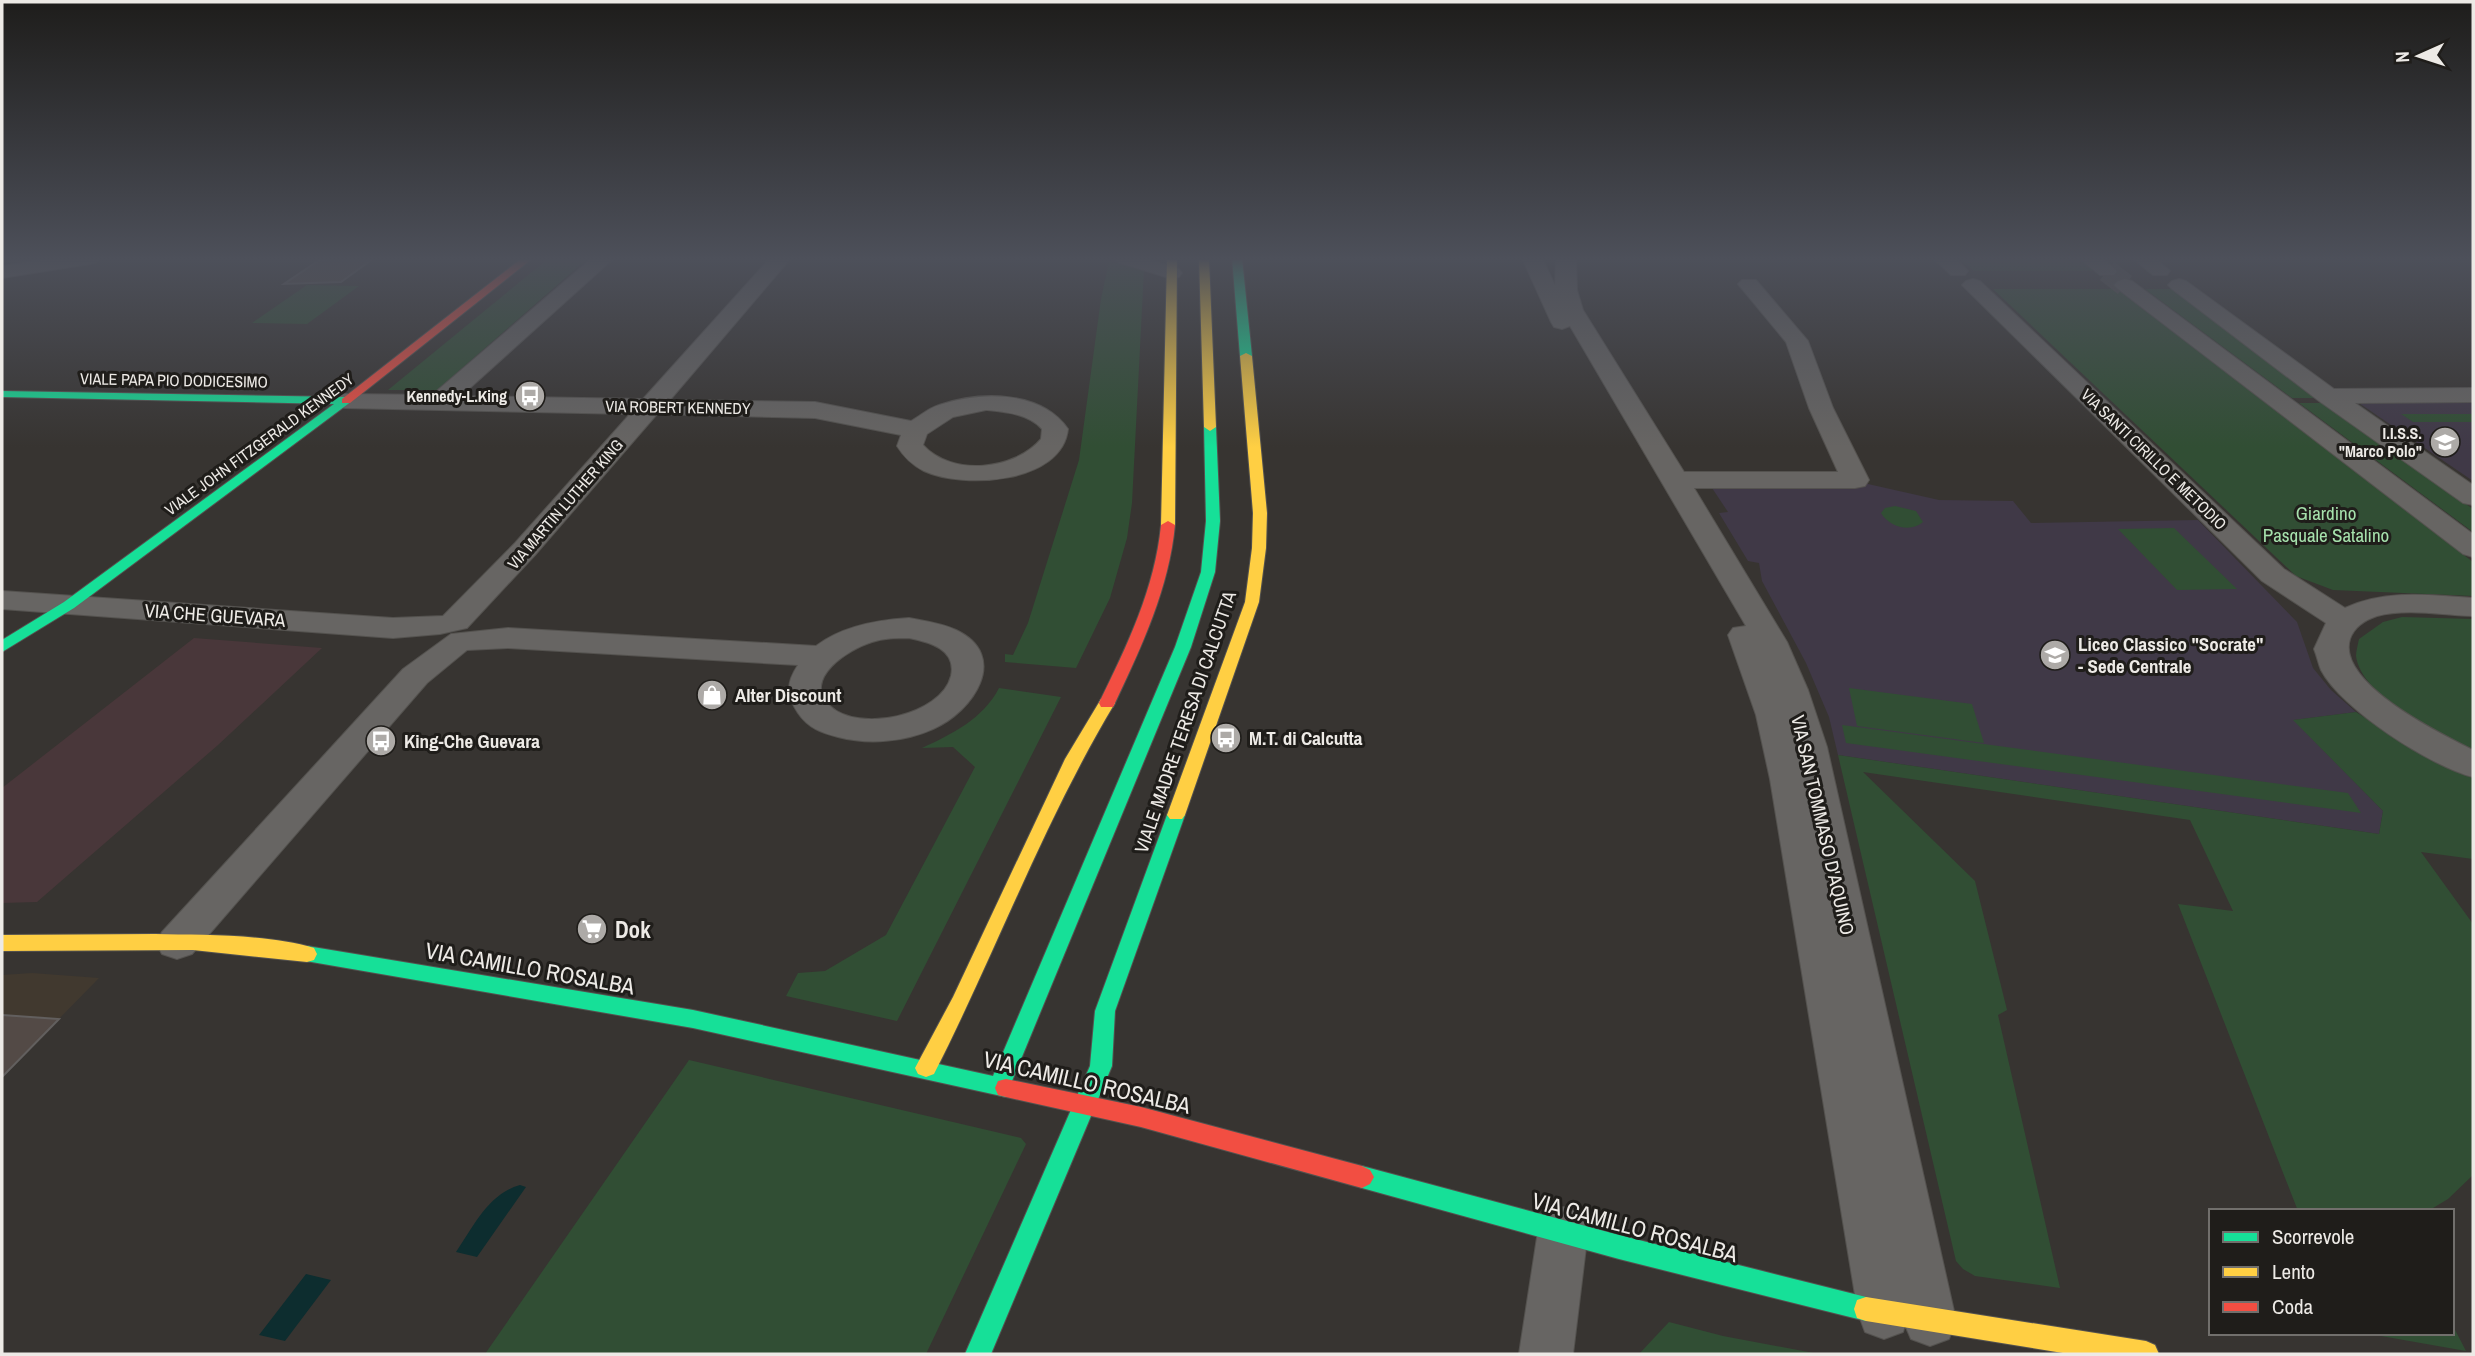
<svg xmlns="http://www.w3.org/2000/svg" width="2475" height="1356" font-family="'Archivo Narrow',sans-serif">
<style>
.built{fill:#41392f}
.industrial{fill:#49373a}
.education{fill:#403947}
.green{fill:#314e34}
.water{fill:#0d2d2f}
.building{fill:#534a46;stroke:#625f5e;stroke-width:2}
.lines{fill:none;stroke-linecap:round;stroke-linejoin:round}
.street-tunnel{stroke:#524f4c;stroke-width:23;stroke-dasharray:23 11;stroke-linecap:butt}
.street-casing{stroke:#54524f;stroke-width:2}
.fast-casing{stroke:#54524f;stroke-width:2}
.slow-casing{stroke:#54524f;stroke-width:2}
.jam-casing{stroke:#54524f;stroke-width:2}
.street{fill:#676563;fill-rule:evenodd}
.fast{fill:#16e098;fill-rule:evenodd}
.slow{fill:#ffcf43;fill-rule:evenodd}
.jam{fill:#f24e42;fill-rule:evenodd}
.labels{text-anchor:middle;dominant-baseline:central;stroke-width:6;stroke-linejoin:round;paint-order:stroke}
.far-street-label{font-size:16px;fill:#edeae6;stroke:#1f1d1a}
.far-poi-label{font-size:16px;font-weight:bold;fill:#edeae6;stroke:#1f1d1a;text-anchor:end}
.park-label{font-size:19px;fill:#a6e1ac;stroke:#1f1d1a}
.street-label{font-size:19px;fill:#edeae6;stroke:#1f1d1a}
.poi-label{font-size:19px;font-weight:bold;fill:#edeae6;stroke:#1f1d1a;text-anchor:start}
.near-poi-label{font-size:23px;font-weight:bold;fill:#edeae6;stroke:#1f1d1a;text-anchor:start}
.near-street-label{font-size:23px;fill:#edeae6;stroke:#1f1d1a}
</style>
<rect width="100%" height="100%" fill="#373431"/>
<path class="built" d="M32,973L99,978L2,1077V975Z"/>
<path class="industrial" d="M194,638L322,648L218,745L37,902L2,903V788Z"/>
<path class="education" d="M2359,403H2473V481Z
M1868,484L1939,500L2013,501L2031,523L2198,520L2297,622L2313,668L2331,690L2356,712L2294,720L2383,811L2379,834L1838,755L1829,717L1806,663L1762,581L1759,563L1748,561L1719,513L1728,512L1710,485Z"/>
<path class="green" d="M549,258H588L437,390H388Z
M1959,258H2077L2095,271H1974Z
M1109,261L1144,270L1132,503L1127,538L1110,598L1076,668L1005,662V654L1013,655L1028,623L1079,460L1101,299Z
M307,285L359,286L307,324L252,323Z
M1993,289H2117L2473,562V596L2333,590L2296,576Z
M2145,289H2175L2318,398H2292Z
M2299,403H2325L2473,509V532Z
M2473,414V422H2413L2401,414Z
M1895,506L1916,511L1923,522C1911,533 1889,527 1881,513L1885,508Z
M2174,528L2237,589L2177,590L2118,529Z
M2402,617L2473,619V751C2440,737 2361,696 2356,656C2356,651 2358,644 2359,639L2383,622Z
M999,688L1061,697L897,1021L786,996L798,973L825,971L886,935L975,767L953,747L922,748C952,734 983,719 999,688Z
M1849,688L1972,704L1984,743L1857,726Z
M2356,712L2430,759L2473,778V859L2421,852L2473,924V1175L2448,1199L2428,1211H2298L2178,904L2233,911L2190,820L1863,772L1975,881L2007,1010L1998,1015L2060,1288L1975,1276L1963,1269L1956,1261L1838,755L2379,834L2383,811L2293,720Z
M1842,725L2348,793L2361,813L1846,743Z
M689,1060L1021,1138L1026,1144L926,1354H485Z
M1669,1322L1723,1336L1819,1354H1639Z
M2452,1324L2466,1351L2364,1333H2452Z"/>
<path class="water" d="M520,1185L526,1187L477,1257L456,1252C474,1226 488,1194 520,1185Z
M306,1274L331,1280L285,1341L259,1335Z"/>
<path class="building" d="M331,258H374L341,282L284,284L318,261Z
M2,1015L59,1019L2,1077Z"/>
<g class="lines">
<path class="street-tunnel" d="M2107,271L2125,285"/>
<g class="street-casing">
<path id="street" d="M54,258H100L97,262L90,264L2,278V266Z
M592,258H614L461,396L643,399L770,258H791L670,400L815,402L911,421C920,416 929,408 939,405C980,391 1041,390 1068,429C1062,484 963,489 924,471C912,465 904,457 897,446L901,435L815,418L657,414L535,555L467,628L440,634L393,638L2,609V591L393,618L443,616L515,543L630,414L345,408L336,406L333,401L336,396L345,394L432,395ZM986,410C1006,412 1029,414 1042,429L1041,439C1015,470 952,477 923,445L927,434L953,417Z
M1114,258H1144L1179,269L1182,273L1179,277L1172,279L1117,262Z
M1522,258H1542L1555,285L1556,258H1576L1577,290L1583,310L1684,472H1838L1809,408L1786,342L1738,284L1742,280H1756L1808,341L1833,408L1869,480L1865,486L1855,488H1694L1787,642L1808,690L1827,747L1956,1320L1949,1339L1930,1346L1911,1339L1905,1325L1903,1332L1884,1339L1865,1332L1858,1313L1770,779L1756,715L1728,635L1733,628L1746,626L1570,326L1562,329L1554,327L1551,322Z
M1933,258H1955L1968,271L1965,275H1951Z
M2079,258H2102L2117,271L2114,275H2100Z
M2132,258H2155L2170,271L2167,275H2153Z
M1973,279L1980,281L2284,569L2345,608C2385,589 2430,595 2473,598V616C2442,615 2407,608 2377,616C2365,620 2354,627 2350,639C2336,683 2441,734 2473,750V777C2432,767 2341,709 2321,670C2318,663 2317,656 2314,649L2326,623L2262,581L1966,289L1962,285L1966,281Z
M2125,279L2132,281L2473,534V557L2463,554L2118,289L2114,285L2118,281Z
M2179,279L2186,281L2334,389L2473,388V402L2355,403L2473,485V505L2463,503L2319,401L2172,289L2168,285L2172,281Z
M909,618C924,621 941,623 956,630C1011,656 973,712 933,729C904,742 869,745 838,737C822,733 808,728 798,713C786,695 786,683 798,665L508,648L467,650L427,683L192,954L177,959L162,954L156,943L162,932L403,669L451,634L508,628L816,646C842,626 877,620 909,618ZM909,638C929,642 957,649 951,676C941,716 858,733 830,706C801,679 849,649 872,642C884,638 896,638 909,638Z
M1563,1207L1581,1214L1588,1231L1573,1354H1519L1538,1231L1545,1214Z"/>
</g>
<g class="fast-casing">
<path id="fast" d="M1232,258H1242L1252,356L1246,359L1240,356Z
M2,391L346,397L352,401L74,608L2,652V640L64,602L334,404L2,397Z
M1210,423L1216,427L1220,521L1215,572L1191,647L1012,1081L1017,1088L1014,1095L1006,1097L693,1028L300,960L297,954L300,948L307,946L693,1010L993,1076L1175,647L1201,572L1206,521L1204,427Z
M1176,809L1182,811L1185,815L1115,1011L1112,1066L991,1354H965L1090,1066L1095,1011L1167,815L1170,811Z
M1362,1166L1619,1235L1866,1297L1875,1300L1878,1309L1875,1318L1866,1321L1619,1259L1362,1188L1354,1184L1350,1177L1354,1170Z"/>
</g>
<g class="slow-casing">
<path id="slow" d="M1167,258H1177L1175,525L1168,529L1161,525Z
M1199,258H1209L1216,427L1210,431L1204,427Z
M1246,353L1252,356L1267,513L1266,548L1259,602L1185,815L1182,819H1170L1167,815L1245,602L1252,548L1253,513L1240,356Z
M1107,698L1115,703C1044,821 996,952 934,1074L926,1077L918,1074L915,1068L953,997L1065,759L1101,699Z
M155,934C202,935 269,934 314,948L317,954L314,960L307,962L193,950L2,951V935Z
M1866,1297L2146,1341L2155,1345L2159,1354H2069L1866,1321L1857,1318L1854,1309L1857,1300Z"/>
</g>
<g class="jam-casing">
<path id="jam" d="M522,258H533L350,403H342V399Z
M1168,521L1175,525C1169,588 1142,646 1115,703L1113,707H1101L1099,703C1127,646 1155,588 1161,525Z
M1006,1079L1141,1107L1362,1166L1370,1170L1374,1177L1370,1184L1362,1188L1141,1127L1006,1097L998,1095L995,1088L998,1081Z"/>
</g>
<use href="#street" class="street"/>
<use href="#fast" class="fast"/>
<use href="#slow" class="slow"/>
<use href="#jam" class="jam"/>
</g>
<linearGradient id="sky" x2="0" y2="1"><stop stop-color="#1e1d1b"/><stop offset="0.58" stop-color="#4d505a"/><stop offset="1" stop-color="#4d505a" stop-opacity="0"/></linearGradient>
<rect width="2475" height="447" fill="url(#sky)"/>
<defs>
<g id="bus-disc" transform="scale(1.575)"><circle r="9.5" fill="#adaaa7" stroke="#1f1d1a"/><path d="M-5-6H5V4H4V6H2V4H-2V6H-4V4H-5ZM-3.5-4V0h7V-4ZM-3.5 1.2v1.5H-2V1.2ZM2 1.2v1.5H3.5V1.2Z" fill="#fff"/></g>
<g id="school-disc" transform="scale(1.575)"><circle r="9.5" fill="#adaaa7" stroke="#1f1d1a"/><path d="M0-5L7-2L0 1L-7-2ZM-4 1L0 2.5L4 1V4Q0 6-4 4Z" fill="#fff"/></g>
<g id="shop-disc" transform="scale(1.575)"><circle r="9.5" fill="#adaaa7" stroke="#1f1d1a"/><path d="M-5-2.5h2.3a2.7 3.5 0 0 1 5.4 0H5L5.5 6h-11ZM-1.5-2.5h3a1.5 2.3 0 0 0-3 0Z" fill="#fff"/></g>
<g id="supermarket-disc" transform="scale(1.575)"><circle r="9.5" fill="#adaaa7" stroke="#1f1d1a"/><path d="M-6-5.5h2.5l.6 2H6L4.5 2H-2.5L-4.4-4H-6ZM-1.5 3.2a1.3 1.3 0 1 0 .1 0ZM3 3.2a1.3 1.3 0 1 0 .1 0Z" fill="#fff"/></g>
</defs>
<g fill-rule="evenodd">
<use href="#bus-disc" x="530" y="396"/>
<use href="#school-disc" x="2445" y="442"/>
<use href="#school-disc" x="2055" y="655"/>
<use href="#shop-disc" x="712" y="695"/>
<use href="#bus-disc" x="1226" y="738"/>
<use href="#bus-disc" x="381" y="741"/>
<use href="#supermarket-disc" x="592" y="929"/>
</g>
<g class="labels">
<g class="far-street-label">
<text transform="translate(174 380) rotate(1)">VIALE PAPA PIO DODICESIMO</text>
<text transform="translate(678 407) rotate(1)">VIA ROBERT KENNEDY</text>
<text transform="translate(259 444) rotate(-36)">VIALE JOHN FITZGERALD KENNEDY</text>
<text transform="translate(2154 459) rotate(44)">VIA SANTI CIRILLO E METODIO</text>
<text transform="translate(565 504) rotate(-49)">VIA MARTIN LUTHER KING</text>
</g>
<g class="far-poi-label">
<text x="507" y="396">Kennedy-L.King</text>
<text x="2422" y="433">I.I.S.S.<tspan x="2422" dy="18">"Marco Polo"</tspan></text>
</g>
<g class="park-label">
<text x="2326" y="513">Giardino<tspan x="2326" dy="22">Pasquale Satalino</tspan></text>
</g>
<g class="street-label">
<text transform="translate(215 615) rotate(4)">VIA CHE GUEVARA</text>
<text transform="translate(1185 722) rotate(-71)">VIALE MADRE TERESA DI CALCUTTA</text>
<text transform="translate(1823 825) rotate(77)">VIA SAN TOMMASO D'AQUINO</text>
</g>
<g class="poi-label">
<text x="2078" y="644">Liceo Classico "Socrate"<tspan x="2078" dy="22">- Sede Centrale</tspan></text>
<text x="735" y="695">Alter Discount</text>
<text x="1249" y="738">M.T. di Calcutta</text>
<text x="404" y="741">King-Che Guevara</text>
</g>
<g class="near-poi-label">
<text x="615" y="929">Dok</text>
</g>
<g class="near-street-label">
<text transform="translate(530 968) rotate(10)">VIA CAMILLO ROSALBA</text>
<text transform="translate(1087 1082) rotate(13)">VIA CAMILLO ROSALBA</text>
<text transform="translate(1635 1227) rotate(15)">VIA CAMILLO ROSALBA</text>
</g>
</g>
<rect width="2475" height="1356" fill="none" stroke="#edeae6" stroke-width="7"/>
<rect x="2209" y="1209" width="245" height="126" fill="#1f1d1a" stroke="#716f6c" stroke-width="2"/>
<rect x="2223" y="1232" width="35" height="10" fill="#16e098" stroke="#716f6c" stroke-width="2"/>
<text x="2272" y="1244" font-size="21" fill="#edeae6">Scorrevole</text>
<rect x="2223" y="1267" width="35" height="10" fill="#ffcf43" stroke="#716f6c" stroke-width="2"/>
<text x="2272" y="1279" font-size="21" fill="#edeae6">Lento</text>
<rect x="2223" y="1302" width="35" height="10" fill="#f24e42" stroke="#716f6c" stroke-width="2"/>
<text x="2272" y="1314" font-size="21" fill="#edeae6">Coda</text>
<g transform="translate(2419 56) rotate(267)" stroke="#1f1d1a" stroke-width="5" paint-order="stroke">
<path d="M0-5L12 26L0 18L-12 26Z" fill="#edeae6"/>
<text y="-10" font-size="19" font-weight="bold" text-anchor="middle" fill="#edeae6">N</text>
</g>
</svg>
